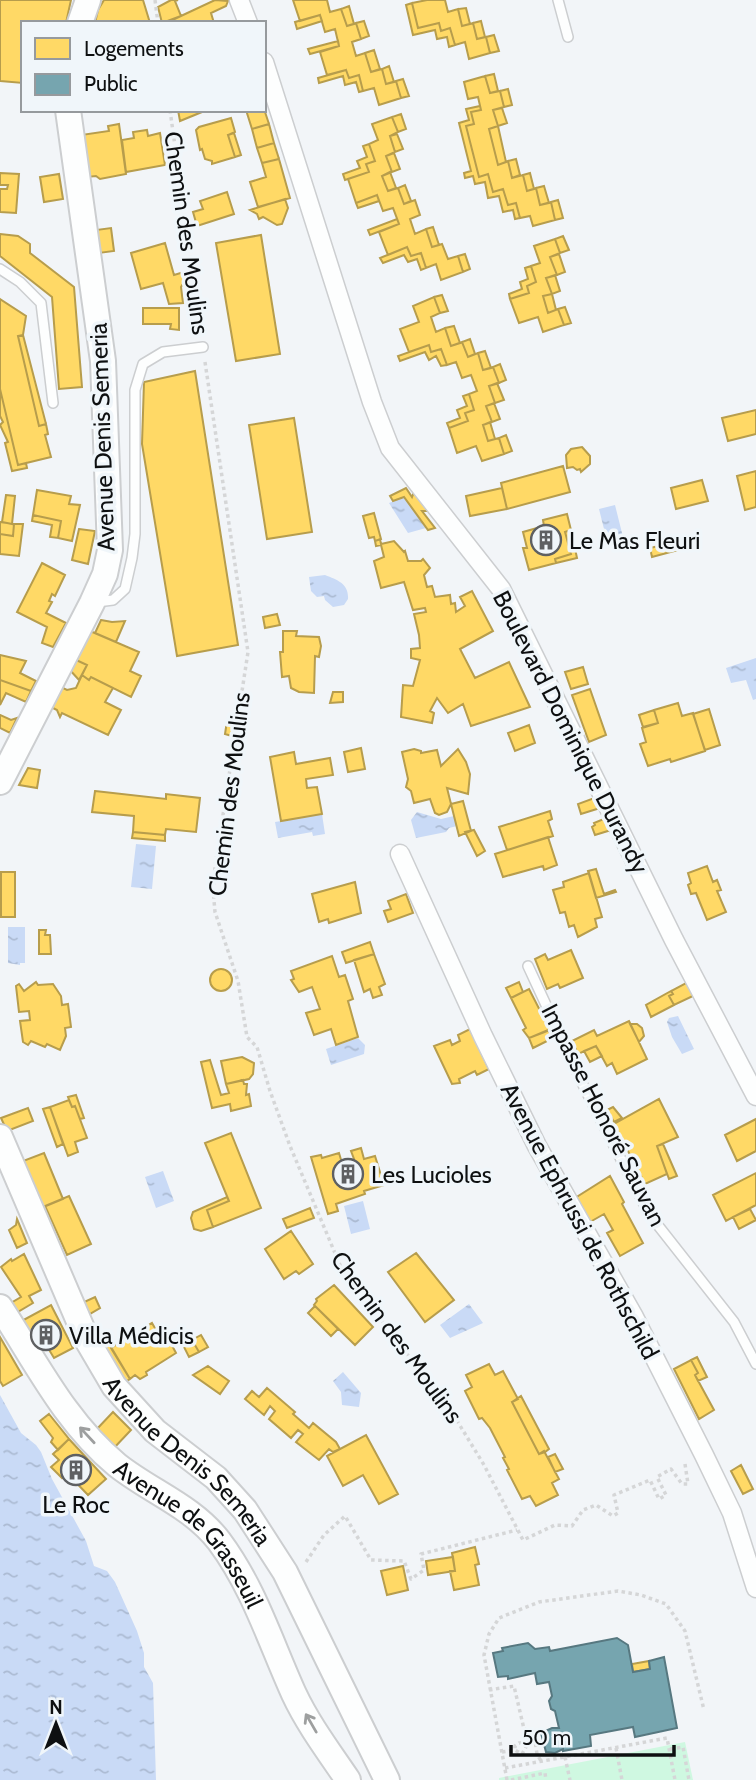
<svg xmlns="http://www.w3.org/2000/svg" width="756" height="1780" font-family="Cabin,sans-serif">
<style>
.garden{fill:#cff8e1}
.water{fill:url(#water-ripples)}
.homes{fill:#ffd966;stroke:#b79d4c;stroke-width:2}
.public{fill:#76a5af;stroke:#577880;stroke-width:2}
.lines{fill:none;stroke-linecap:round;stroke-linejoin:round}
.lane-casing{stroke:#ccced0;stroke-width:12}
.street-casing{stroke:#ccced0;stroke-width:21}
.secondary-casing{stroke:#ccced0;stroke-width:28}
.path{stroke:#d5d6d7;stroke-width:3.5;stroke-dasharray:3.5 3.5;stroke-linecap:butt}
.lane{stroke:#fdfefe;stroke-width:9}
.street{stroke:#fdfefe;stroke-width:18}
.secondary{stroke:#fdfefe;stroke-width:24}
.oneway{stroke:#9d9f9f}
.labels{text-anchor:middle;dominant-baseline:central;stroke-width:7;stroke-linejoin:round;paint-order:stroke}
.street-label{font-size:24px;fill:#0e1011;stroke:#f0f6fa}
.poi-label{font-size:24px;fill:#0e1011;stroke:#f0f6fa;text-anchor:start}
</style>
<defs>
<pattern id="water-ripples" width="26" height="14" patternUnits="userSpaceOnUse" patternTransform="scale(1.75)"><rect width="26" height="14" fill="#c9daf6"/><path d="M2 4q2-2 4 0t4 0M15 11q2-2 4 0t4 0" fill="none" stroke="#abbad2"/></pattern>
</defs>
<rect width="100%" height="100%" fill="#f2f5f8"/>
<path class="garden" d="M685,1742L693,1780H499V1778Z"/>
<path class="water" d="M404,497L426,528L408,533L389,503Z
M615,505L623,537L607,541L599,509Z
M325,575C338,580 349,584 348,599L344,605L333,607L325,600L324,596L317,597L311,591L309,577Z
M756,658V699L753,700L746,680L731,683L726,668Z
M417,812L441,819L454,816L457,826L449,828L446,832L416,838L411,820Z
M322,814L325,834L313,836L312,832L278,838L275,822Z
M136,844L156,846L152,889L131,887Z
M8,927H25V963H20V965L8,963Z
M678,1016L694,1049L682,1054L672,1037L667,1022L669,1018Z
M358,1038L365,1045L364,1054L331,1065L326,1049Z
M163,1171L174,1201L156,1208L145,1177Z
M363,1201L370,1229L351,1234L344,1206Z
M469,1304L483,1323L450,1338L440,1325Z
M343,1372L361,1393L359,1407L342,1405L341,1392L333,1381Z
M0,1395L21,1433L36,1445L41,1452L52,1479L86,1541L94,1566L107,1571L115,1582L137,1631L144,1653V1667L153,1683L156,1780H0Z"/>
<path class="homes" d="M0,0H71L66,23H23V83L0,81Z
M104,0H143L150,23H95L98,10Z
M171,0H178L175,1L181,16L162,23L158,7Z
M215,0L228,1L226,6L211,13L214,23H166Z
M293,0H327L330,12L341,9L347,26L356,23L361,39L352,42L356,56L365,53L371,72L382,69L386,84L396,81L401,98L379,105L374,88L363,91L359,75L349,78L346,70L327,75L320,52L339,46L335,29L325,32L320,15L300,21Z
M427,0H445L448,12L458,9L462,26L473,23L477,39L486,37L490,53L469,59L465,42L455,45L450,28L441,31L439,23L418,28L412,3Z
M412,3L418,28L439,23L441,31L450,28L455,45L449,47L447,37L437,39L435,30L413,35L406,5Z
M349,6L354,24L347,26L341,9Z
M466,8L470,24L462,26L458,9Z
M320,15L322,21L297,29L295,22Z
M364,21L369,36L361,39L356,23Z
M481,21L485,37L477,39L473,23Z
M494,35L499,51L490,53L486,37Z
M338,41L339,46L310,54L308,49Z
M374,50L380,69L371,72L365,53Z
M389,66L394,82L386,84L382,69Z
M346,70L349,78L359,75L363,91L359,92L356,82L345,85L343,76L319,83L318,78Z
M494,74L498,91L490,93L485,76Z
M485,76L490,93L500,91L504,107L493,110L498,126L489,129L498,165L508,161L512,178L523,175L527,191L536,188L540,205L551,202L555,220L533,226L530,216L520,218L516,203L508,205L503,189L493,192L488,174L479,177L466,126L474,124L471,112L481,110L478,97L468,99L464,82Z
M403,79L409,96L401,98L396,81Z
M508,89L512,105L504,107L500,91Z
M480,106L481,110L471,112L474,124L466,126L479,177L488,174L493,192L503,189L508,205L516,203L520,218L515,219L513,210L503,212L499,196L488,198L485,182L475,184L473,176L465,178L464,173L471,171L459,123L469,120L466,109Z
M502,108L507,123L498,126L493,110Z
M264,109L269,124L252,129L246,110Z
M178,110H202V112L180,121Z
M401,114L406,129L398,132L392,117Z
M392,117L398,132L390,136L395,152L386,156L392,172L382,176L388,191L398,188L404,204L415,200L420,215L410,219L415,234L426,229L432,247L442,244L448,259L458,256L463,272L441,280L436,264L426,268L421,253L411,256L407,247L388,255L379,232L399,224L393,208L383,211L377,195L356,203L348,179L369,172L366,164L375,161L369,144L378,140L372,124Z
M231,118L235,132L228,135L235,157L212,164V161L205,159L202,149L200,150L196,130L199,127Z
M119,124L126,174L100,179L96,176L87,177L81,135L109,131L108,126Z
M269,124L274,143L257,148L252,129Z
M498,126L506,162L498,165L489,129Z
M147,130L148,136L160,133L165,165L126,172L122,140L134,138L133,132Z
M234,133L241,155L235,157L228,135Z
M397,134L403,149L395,152L390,136Z
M274,143L279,159L262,163L257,148Z
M369,144L375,161L366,164L369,172L345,180L343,174L360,168L357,161L367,157L363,146Z
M394,153L400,169L392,172L386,156Z
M279,159L290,198L258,207L250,182L266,177L262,163Z
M516,159L520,175L512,178L508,161Z
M390,172L396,188L388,191L382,176Z
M0,173L19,174L16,213L0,212V189H7L8,185H0Z
M530,173L534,189L527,191L523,175Z
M59,174L63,199L44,202L40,177Z
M405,185L411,201L404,204L398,188Z
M544,186L549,203L540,205L536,188Z
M227,192L234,214L197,226L193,212L203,209L200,201Z
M377,195L379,201L358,208L356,203Z
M285,199L288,208L282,224L277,225L263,217L259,219L257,214L250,210Z
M558,200L563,218L555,220L551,202Z
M397,219L399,224L370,235L368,230Z
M433,227L439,245L432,247L426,229Z
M111,228L114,251L99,253L96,230Z
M0,234L18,236L30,244V253L74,287L82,387L59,389L52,297L0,256Z
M261,235L280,354L236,361L216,243Z
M563,236L569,250L560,253L555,239Z
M555,239L560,253L550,257L557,275L546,278L552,294L543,296L548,313L558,309L564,325L543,332L538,317L519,323L510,299L529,293L527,286L536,282L531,266L540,263L534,246Z
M165,243L174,275L184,272L186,279L181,287L183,303L169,304L163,283L141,289L131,253Z
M407,247L411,256L421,253L426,268L421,270L417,259L408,262L404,255L383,263L380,258Z
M465,254L470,269L463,272L458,256Z
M559,254L565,272L557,275L550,257Z
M531,266L536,282L527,286L529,293L510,299L509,294L522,289L520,282L528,279L525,268Z
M555,275L560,291L552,294L546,278Z
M552,294L556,310L548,313L543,296Z
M442,295L448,311L440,313L434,297Z
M434,297L440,313L431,317L436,332L445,328L451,346L462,342L468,357L478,353L483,370L493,367L499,383L489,386L495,403L486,406L492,422L483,425L488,441L499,438L504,454L482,461L476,446L457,453L449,428L468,421L465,413L474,410L469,394L477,391L471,375L462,378L456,362L447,365L441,349L431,352L429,345L409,352L400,329L419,322L413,306Z
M0,299L26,316L23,335L18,336L39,426L46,424L48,434L45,435L51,457L18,465L0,389Z
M565,307L571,323L564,325L558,309Z
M143,308H179V330L170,329L171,324H143Z
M454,326L460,343L451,346L445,328Z
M23,335L46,424L39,426L18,336Z
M470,339L475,354L468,357L462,342Z
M429,345L431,352L441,349L447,365L441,366L436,356L429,360L425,352L400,361L398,356Z
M485,351L491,368L483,370L478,353Z
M500,364L506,380L499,383L493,367Z
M195,371L238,645L177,656L142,444L144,382Z
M497,383L504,400L495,403L489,386Z
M0,389L18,465L26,463L27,468L12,471L5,443L8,442L0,425L3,422L0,416Z
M469,394L474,410L465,413L468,421L449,428L447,423L460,418L457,410L467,406L463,396Z
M494,403L500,419L492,422L486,406Z
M756,410V434L728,441L722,418Z
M294,418L312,532L267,539L249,425Z
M490,422L495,439L488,441L483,425Z
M506,435L512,451L504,454L499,438Z
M582,447L590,456V464L581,472L580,469L577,470L573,467L567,468L566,455L571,449Z
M563,466L570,492L507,509L501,483Z
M756,471V507L745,510L737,476Z
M702,480L708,501L676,509L671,488Z
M406,488L412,497L414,492L428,511H422L435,528L428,530L404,497L393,501L390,496Z
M502,488L507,509L470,516L466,496Z
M37,490L71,496L69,504L80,505L72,541L58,538L61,521L33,515Z
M6,495L15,496L12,524L2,522Z
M374,513L381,539L375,541L374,537L369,538L363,516Z
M567,514L571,530L565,532L571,554L555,559L556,563L529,570L523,548H527L523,532L544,526L543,520Z
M33,515L61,521L58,538L50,537L52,525L32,521Z
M0,522L14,524L13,536L0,534Z
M14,524H23L19,556L0,554V534L13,536Z
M79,529L95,531L88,564L72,560Z
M571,530L577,558L556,563L555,559L571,554L565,532Z
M380,539L381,544L394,541L404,552L405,551L408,561H421L423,559L430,568L424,575L427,587L432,586L435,597L450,595L451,604L455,603L456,612L465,606L460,597L472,591L493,631L460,649L475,678L509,662L530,707L471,726L463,704L448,713L437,698L430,711L434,713L432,723L401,717L403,685L413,686L420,660L411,658V649L420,648L419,635L414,614L426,612L425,608L413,610L404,582L381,588L374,561L384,557L381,545L376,546L375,541Z
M676,542L678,550L652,557L650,548Z
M42,563L65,575L55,596L52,594L49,601L52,602L46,613L66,623L53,647L42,643L47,627L17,612Z
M277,614L280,625L265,628L263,617Z
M101,620L112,622L125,621L116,642L95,633Z
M90,631L139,652L130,671L141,676L131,697L91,677L89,680L82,675L87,665L74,659Z
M283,631H297L296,636L319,637L321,646L319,657L315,656L314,693L299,692L291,688L289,676L282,677L280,652H283Z
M0,655L26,661L20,673L36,681L31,691L0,680Z
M74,659L87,665L79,680L69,669Z
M583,667L588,684L571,689L565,672Z
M82,675L89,680L91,677L113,688L105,702L121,710L108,735L62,713L60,717L57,710L49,706L59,686L67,690L76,688Z
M0,680L31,691L26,702L6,693L0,705Z
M590,689L606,735L589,742L572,695Z
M333,692H343V702L330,703Z
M678,703L682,716L693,713L705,751L671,762L670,759L648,766L640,744L646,742L642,728L658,723L654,710Z
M709,709L720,745L705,750L693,714Z
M654,710L658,723L643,727L639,715Z
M0,715L11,720L17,718L10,733L0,728Z
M227,721L237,723L235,737L225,734Z
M529,725L535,743L515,751L508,733Z
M361,748L365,769L348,772L344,752Z
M414,749L421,751V753L437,750L441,766L458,749L466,762L470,774L468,794L447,788L451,804L447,812L439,815L435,813L430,799L414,803L411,791L406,787L408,779L402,752Z
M294,752L296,764L330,758L333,775L306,779L307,788L317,787L322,814L281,821L270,757Z
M28,768L40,770L37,788L19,785Z
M95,791L166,799V794L200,798L196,832L166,829L165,835L133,832L134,816L92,812Z
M597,797L600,808L581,814L578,804Z
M463,801L471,831L459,836L451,804Z
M550,811L552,819L548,821L553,836L507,850L499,827Z
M606,818L611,830L595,835L592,827L595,825L594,823Z
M474,830L485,851L477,856L465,832Z
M133,832L165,835V841L132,838Z
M548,837L557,865L544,870L543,866L503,877L495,854Z
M707,866L713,882L717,880L721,890L717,891L726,912L707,920L696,893L691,894L688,885L691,883L688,873Z
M596,869L604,894L615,890L616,892L596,898L588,871Z
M1,872H15V917H1Z
M589,873L602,917L595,919L597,927L578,937L574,925L569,927L565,912L560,913L553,890L564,887L563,882Z
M355,882L361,913L329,923L328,919L319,922L312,894Z
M406,894L413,913L388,922L384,911L391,909L388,901Z
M39,930H46L45,935H50L51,954H39Z
M370,942L374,954L346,963L342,952Z
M571,950L583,978L560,988L558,984L547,989L535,959L545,954L548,960Z
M374,954L385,984L379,987L382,995L373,998L370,989L364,992L354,960Z
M332,956L339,977L345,975L353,999L348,1001L358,1037L336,1045L331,1029L314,1035L306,1013L320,1009L312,987L299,992L291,980L294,979L291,971Z
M210 980a11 11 0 1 1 22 0a11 11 0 1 1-22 0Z
M36,982L38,985L53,984L61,996L62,1005L68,1004L71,1027L65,1028L66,1036L60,1050L47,1044L45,1047L31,1041L28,1045L23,1042L20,1021L30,1020L29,1011L19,1012L16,986L19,984L24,991Z
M519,982L523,992L511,998L506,988Z
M688,982L695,995L674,1005L669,996L673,994L671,991Z
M529,989L550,1030L529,1038L523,1030L526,1028L511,998Z
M671,991L673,994L669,996L674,1005L651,1017L646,1005Z
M629,1021L647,1059L617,1074L612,1063L607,1066L596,1046L578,1054L572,1041L594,1030L597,1036Z
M630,1024H637L642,1028L644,1036L639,1042Z
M470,1029L489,1069L477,1075L475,1071L459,1079L460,1083L452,1084L434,1046L450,1040L452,1045L460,1041L458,1035Z
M548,1030L553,1038L533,1048L529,1038Z
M596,1046L602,1056L590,1062L584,1051Z
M242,1057L254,1063L253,1074L249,1079L226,1084L221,1061Z
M210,1060L221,1095L229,1093L226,1084L243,1080L244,1084H247L246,1095L249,1094L251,1106L231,1111L230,1104L212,1108L201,1062Z
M76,1095L84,1118L80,1119L75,1106L72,1107L68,1097Z
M659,1099L678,1137L657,1146L667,1174L645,1184L614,1124Z
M69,1100L72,1107L75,1106L87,1138L75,1142L78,1152L68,1156L50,1107Z
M50,1107L63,1144L57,1147L43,1109Z
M613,1107L622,1118L614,1122L607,1110Z
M28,1108L33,1121L7,1131L1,1118Z
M756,1119V1151L737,1161L725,1135Z
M231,1133L261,1208L213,1227L207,1210L229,1201L205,1143Z
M663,1144L677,1176L669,1179L657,1146Z
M361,1148L364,1159L375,1156L384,1185L364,1191L365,1194L336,1204L338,1211L328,1214L311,1157L321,1155L322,1158L339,1153L342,1163L354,1159L351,1151Z
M44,1153L63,1199L39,1209L23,1161Z
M756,1173V1205L726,1221L713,1195Z
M610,1176L624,1202L622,1204L643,1243L620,1256L607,1233L613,1230L604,1214L590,1222L575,1198Z
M69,1196L91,1244L67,1255L45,1206Z
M227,1197L229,1201L207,1210L213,1227L201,1231L194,1229L191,1218L193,1212Z
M310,1208L314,1218L287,1228L283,1219Z
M750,1209L756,1220L739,1229L733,1217Z
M17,1219L27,1243L17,1248L9,1230L16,1225Z
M291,1231L313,1264L299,1274L296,1271L284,1279L265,1249Z
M416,1253L454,1300L425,1322L388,1272Z
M24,1254L41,1290L29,1296L33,1303L16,1313L11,1303L21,1297L1,1267L11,1259L12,1261Z
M334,1285L373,1327L355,1345L314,1305L317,1301L316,1299Z
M95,1297L100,1308L88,1315L82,1303Z
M51,1305L73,1348L54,1358L48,1348L35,1355L18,1323Z
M315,1306L338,1329L331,1336L308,1313Z
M152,1323L163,1342L169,1340L176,1353L146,1372L147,1375L140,1379L135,1375L130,1379L111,1348Z
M201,1335L208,1347L199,1352L192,1340Z
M0,1337L22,1375L3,1386L0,1381Z
M192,1340L199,1352L189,1357L183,1345Z
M108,1342L130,1379L125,1382L103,1345Z
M697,1357L707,1377L698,1381L695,1375L698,1373L691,1360Z
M691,1360L698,1373L695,1375L714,1410L699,1419L674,1369Z
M489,1364L495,1375L503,1371L518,1399L512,1402L539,1454L544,1451L559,1479L552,1483L558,1495L536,1506L530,1496L522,1499L507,1470L509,1469L503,1458L505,1457L490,1428L482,1418L479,1419L465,1391L472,1387L466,1375Z
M208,1366L229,1381L220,1394L193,1375Z
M267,1388L295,1412L293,1414L309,1428L313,1423L336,1442L340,1449L333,1452L329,1449L319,1460L296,1442L303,1434L298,1430L291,1438L269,1419L275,1411L270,1406L264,1415L245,1399L252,1391L259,1397Z
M521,1396L549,1449L545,1452L539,1454L512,1402Z
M113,1412L131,1430L113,1449L95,1431Z
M49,1414L69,1439L58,1450L51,1442L53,1438L40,1421Z
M366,1435L398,1494L379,1504L363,1475L343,1486L327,1456Z
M69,1439L106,1479L88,1495L67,1473L62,1478L51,1467L59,1460L53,1454Z
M555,1454L563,1469L555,1472L548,1457Z
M741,1465L753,1489L743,1494L731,1471Z
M475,1547L479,1564L475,1565L479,1585L454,1590L450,1571H455L452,1553Z
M453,1557L455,1571L428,1575L426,1561Z
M403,1566L408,1590L387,1595L381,1571Z
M649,1661L650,1669L633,1672L632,1664Z"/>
<path class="public" d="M617,1638L628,1645L633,1672L650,1669L649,1661L664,1657L677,1728L635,1737L633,1727L590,1735L591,1746L563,1751V1749L555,1753L546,1752L541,1733L552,1728H559L555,1711L551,1709L549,1701L552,1696L549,1682L537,1684L535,1673L508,1679V1676L498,1677L493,1653L503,1651L502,1648L528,1643L535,1649L549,1647L550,1651Z"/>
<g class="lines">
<g class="lane-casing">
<path id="lane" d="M558,0L568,37
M0,269L20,282L41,303L53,403
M97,602L113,600L125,589L132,558L135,534V390L143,364L163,352L203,347
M528,966L585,1089L649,1214L734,1322L756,1364"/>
</g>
<g class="street-casing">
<path id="street" d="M239,0L248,23
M264,62L372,402L390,448L501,589L674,940L756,1096
M400,854L483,1036L537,1146L634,1317L704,1455L732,1513L756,1588"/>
</g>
<g class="secondary-casing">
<g id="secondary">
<path d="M80,23L88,0"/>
<path d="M0,782L92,603L105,574L110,550L103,361L68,110"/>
<path id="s1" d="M0,1137L87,1340L114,1386L155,1431L216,1478L245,1510L285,1572L387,1780"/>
<path id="s2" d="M0,1307C36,1362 65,1422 117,1465C151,1492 192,1506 219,1541C254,1588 270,1641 294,1694C308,1724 329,1752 348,1780"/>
</g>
</g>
<path class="path" d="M155,0L158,23
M170,110L201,334
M205,362L248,652L215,867L213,889L215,912L238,981L247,1037L257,1047L270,1091L290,1146L340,1265L456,1419L484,1465L523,1540L555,1525L572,1526L583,1510L596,1505L613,1516L618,1513L614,1495L650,1480L659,1499L666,1495L657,1477L671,1469L682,1484H688L685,1464
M306,1562L324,1535L345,1516L371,1560L404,1561L411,1579L424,1570L421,1554L517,1530
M489,1690L514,1686L524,1729L534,1733L537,1754L541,1761
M616,1748L622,1780
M670,1749L683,1747L689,1780
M502,1752L515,1750L522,1754L526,1747L523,1743H519L515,1746V1750
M565,1757L570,1780
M505,1768L667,1738L675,1780
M507,1780L484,1655L489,1634L499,1618L539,1602L618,1591L641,1595L666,1604L685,1631L704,1710
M511,1780L545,1773L546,1780"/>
<use href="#lane" class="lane"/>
<use href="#street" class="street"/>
<use href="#secondary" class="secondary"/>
</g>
<defs><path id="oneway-shaft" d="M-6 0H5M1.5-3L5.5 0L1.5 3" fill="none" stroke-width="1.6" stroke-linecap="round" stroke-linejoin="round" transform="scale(1.75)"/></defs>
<g class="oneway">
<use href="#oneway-shaft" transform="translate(87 1435) rotate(-133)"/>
<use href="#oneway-shaft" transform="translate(311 1723) rotate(-120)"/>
</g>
<defs>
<g id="building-ring" transform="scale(1.575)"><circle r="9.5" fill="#f0f6fa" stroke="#5e6062" stroke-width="1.5"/><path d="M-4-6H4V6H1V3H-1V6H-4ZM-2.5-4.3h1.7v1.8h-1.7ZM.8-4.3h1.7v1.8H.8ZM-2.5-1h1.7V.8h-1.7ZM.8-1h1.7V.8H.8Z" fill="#5e6062"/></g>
</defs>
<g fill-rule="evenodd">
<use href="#building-ring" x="546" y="540"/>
<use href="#building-ring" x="348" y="1174"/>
<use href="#building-ring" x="46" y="1335"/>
<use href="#building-ring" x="76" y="1470"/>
</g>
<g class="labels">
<g class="street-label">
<text transform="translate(187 233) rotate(82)">Chemin des Moulins</text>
<text transform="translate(102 437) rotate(-92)">Avenue Denis Semeria</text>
<text transform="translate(571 732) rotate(63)">Boulevard Dominique Durandy</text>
<text transform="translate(229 794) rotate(-83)">Chemin des Moulins</text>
<text transform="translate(604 1115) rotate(63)">Impasse Honoré Sauvan</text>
<text transform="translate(580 1221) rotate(62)">Avenue Ephrussi de Rothschild</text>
<text transform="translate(397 1337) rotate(54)">Chemin des Moulins</text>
<text stroke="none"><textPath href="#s1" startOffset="380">Avenue Denis Semeria</textPath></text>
<text stroke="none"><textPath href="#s2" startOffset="299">Avenue de Grasseuil</textPath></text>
</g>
<g class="poi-label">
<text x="569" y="540">Le Mas Fleuri</text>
<text x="371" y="1174">Les Lucioles</text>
<text x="69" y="1335">Villa Médicis</text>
<text x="76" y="1504" text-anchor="middle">Le Roc</text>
</g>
</g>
<rect x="21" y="21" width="245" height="91" fill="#f0f6fa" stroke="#969a9d" stroke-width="2"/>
<rect x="35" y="38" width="35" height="21" fill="#ffd966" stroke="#969a9d" stroke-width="2"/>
<text x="84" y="56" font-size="21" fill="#0e1011">Logements</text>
<rect x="35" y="74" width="35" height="21" fill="#76a5af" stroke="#969a9d" stroke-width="2"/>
<text x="84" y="91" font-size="21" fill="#0e1011">Public</text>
<g transform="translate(56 1724)" stroke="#f0f6fa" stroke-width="5" paint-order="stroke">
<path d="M0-5L12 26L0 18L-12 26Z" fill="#0e1011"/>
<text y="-10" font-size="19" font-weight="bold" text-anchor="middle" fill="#0e1011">N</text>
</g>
<path d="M511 1745v10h163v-10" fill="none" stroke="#0e1011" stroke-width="3.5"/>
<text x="522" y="1745" font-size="21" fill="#0e1011" stroke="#f0f6fa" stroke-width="5" paint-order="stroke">50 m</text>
</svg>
